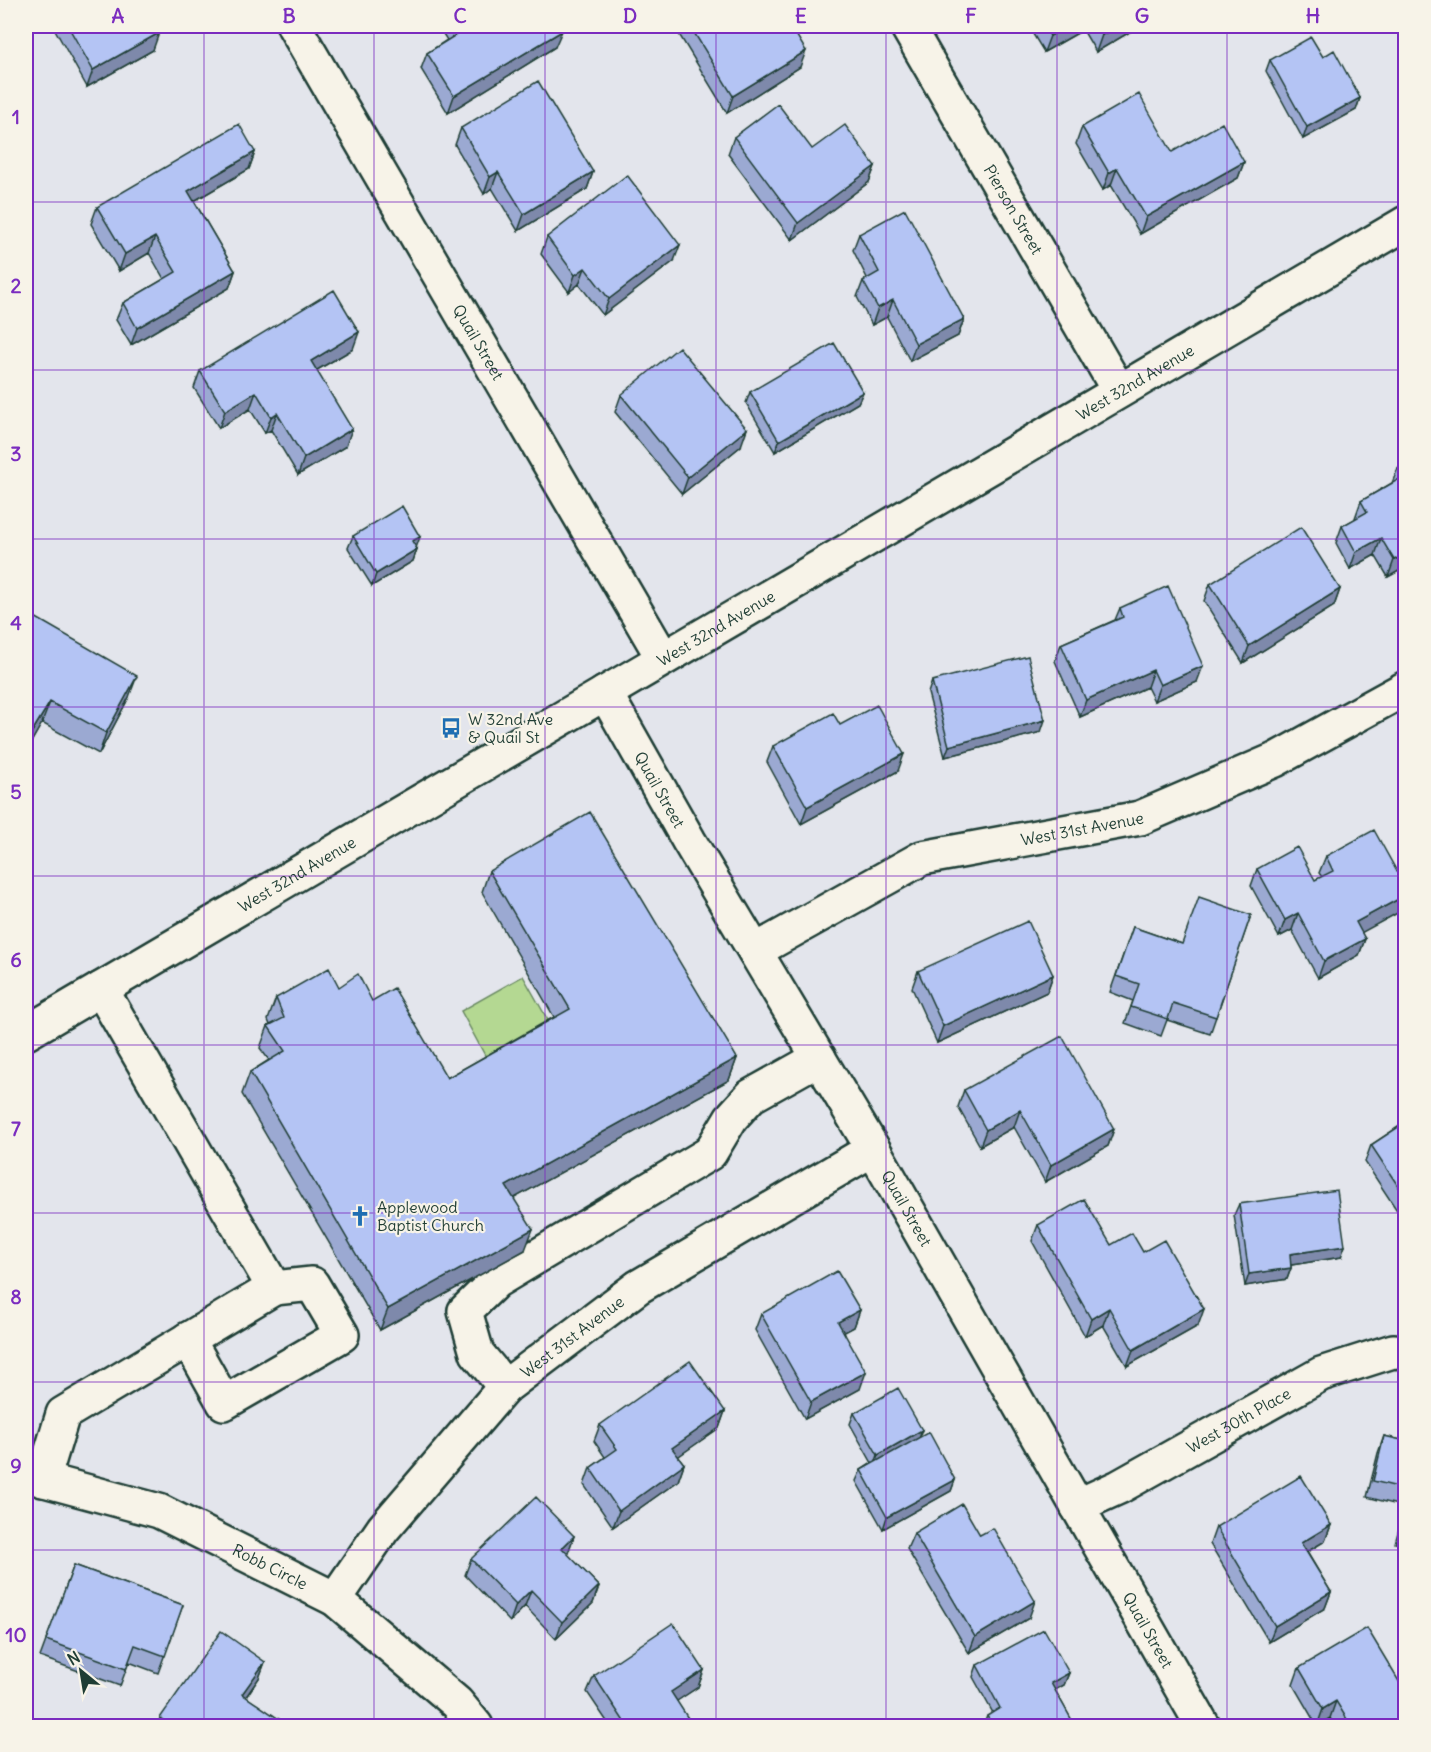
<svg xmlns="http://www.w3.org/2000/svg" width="1431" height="1752" font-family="Delius,sans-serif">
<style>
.green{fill:#b4d892;stroke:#6a8a63;stroke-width:1.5}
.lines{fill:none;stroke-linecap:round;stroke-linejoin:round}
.minor-casing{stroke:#1f3d34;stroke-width:38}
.minor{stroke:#f7f3e8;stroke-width:33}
.wall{fill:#9ba9d2;stroke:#1f3d34;stroke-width:1.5}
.shaded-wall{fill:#7e89ab;stroke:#1f3d34;stroke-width:1.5}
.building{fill:#b4c4f4;stroke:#1f3d34;stroke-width:1.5}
.grid{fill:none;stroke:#7b2cbf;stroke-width:1.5;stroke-opacity:0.55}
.labels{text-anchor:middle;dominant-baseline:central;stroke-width:4.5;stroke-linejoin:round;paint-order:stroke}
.street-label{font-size:16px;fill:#1f3d34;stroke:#f7f3e8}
.poi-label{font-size:16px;fill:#1f3d34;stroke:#f7f3e8;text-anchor:start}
.neatline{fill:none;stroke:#7b2cbf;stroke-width:2}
.grid-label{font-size:20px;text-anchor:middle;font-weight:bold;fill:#7b2cbf}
</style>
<rect width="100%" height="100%" fill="#e3e5ec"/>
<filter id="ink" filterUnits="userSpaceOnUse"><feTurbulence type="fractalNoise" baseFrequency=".0167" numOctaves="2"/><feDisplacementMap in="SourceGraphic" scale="12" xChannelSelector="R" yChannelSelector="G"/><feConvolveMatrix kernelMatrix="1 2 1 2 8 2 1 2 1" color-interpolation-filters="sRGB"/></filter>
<g filter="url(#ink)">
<path class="green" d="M523,976L550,1024L487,1059L461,1011Z"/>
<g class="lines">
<g class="minor-casing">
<g id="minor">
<path id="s1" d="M294,26L663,658"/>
<path id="s2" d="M907,26L1119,391"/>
<path id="s3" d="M605,693L689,841L873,1149L1203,1726"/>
<path id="s4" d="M755,951L922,858L1140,818L1275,760L1406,688"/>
<path id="s5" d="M26,1033L1406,223"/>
<path d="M188,1339L224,1403L342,1335L312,1284L274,1288"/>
<path d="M505,1387L477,1353L465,1311L496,1281L710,1153L731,1118L751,1096L819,1058"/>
<path id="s6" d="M26,1475L159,1511L335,1599L457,1703L476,1726"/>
<path d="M43,1480L63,1414L274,1288L101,989"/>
<path id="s7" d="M1077,1506L1119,1487L1321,1374L1393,1351L1406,1352"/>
<path id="s8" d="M335,1599L383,1529L505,1387L638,1287L873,1149"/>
</g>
</g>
<use href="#minor" class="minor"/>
</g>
<path class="wall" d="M53,26H154L153,50L87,87Z
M438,26H558L555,47L448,113L421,69L427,53L447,40Z
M674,26H791L800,67L727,113Z
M1028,26H1140L1096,52L1083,30L1044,52Z
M1323,57L1360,98L1356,110L1303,139L1266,71L1270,60Z
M1082,127L1172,152L1244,162L1238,178L1140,234L1111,185L1103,190L1076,144Z
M461,128L593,172L587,189L518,231L492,188L484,194L455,145Z
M734,137L812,149L875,166L869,182L792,240L728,154Z
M255,152L249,169L194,201L235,271L229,288L131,345L116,320L123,303L164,279L149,253L119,271L91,224L97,207Z
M859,234L964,319L958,336L910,361L887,317L872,325L857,297L863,281L867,278L853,250Z
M547,237L674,261L603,315L579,284L569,292L541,254Z
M353,349L317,370L346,446L298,475L271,430L265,433L250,409L219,428L194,388L200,371Z
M750,392H863L858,403L775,452L746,403Z
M621,395L741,446L682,494L615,412Z
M1406,463V567L1388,577L1375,555L1350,569L1336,543L1342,526L1355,519V518L1361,501L1392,483L1398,468Z
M353,536L416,548L417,549L413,561L372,586L348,548Z
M1210,584L1340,589L1334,606L1243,663L1204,601Z
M1120,608L1197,682L1154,701L1147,687L1080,717L1055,661L1061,644L1115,620Z
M26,612L129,697L99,754L42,723L26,751Z
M932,681L1041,732L945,757L928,693Z
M773,746L898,771L801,824L767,762Z
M1326,856L1406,895V903L1403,910L1361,932L1365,939L1359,955L1318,978L1292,930L1279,937L1251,886L1257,869L1315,880L1322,877L1319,873Z
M489,871L737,1058L729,1080L514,1198L525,1250L380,1330L242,1094L250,1072L269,1060L260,1048L268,1026L270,1025L268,1020L276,998L339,987L372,1001L447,1078L554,1017L482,892Z
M1251,915L1210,1034L1167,1020L1161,1036L1125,1023L1133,1001L1110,992L1133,927L1182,944Z
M918,971L1053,975L1047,992L937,1043L912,988Z
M964,1090L1114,1129L1108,1146L1045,1182L1014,1127L980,1146L958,1107Z
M1406,1122V1224L1365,1162L1371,1145Z
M1239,1204L1341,1257L1291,1265V1268L1287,1279L1245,1286L1234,1215Z
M1038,1225L1111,1245L1143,1252L1198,1326L1127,1366L1103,1325L1085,1336L1032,1241Z
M860,1310L854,1327L844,1332L860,1389L805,1419L755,1330L761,1314Z
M725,1411L719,1428L678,1456L684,1464L678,1481L613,1527L584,1485L590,1468L605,1457L594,1441L600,1425Z
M854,1413L920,1437L955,1480L951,1491L883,1529L856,1481L861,1470L872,1463L850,1424Z
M1384,1436L1406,1441V1546L1395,1543L1405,1507L1367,1497L1378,1453Z
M1331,1525L1325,1541L1307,1552L1331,1592L1325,1608L1269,1642L1210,1544L1216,1527Z
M914,1533L980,1535L1029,1618L969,1653L907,1549Z
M574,1536L567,1554L599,1586L593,1603L556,1639L525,1606L510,1622L465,1575L471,1559Z
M74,1565L183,1605L158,1673L129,1662L120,1686L40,1657Z
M265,1662L259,1678L246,1697L289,1726H157L160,1718Z
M977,1665L1069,1673L1064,1685L1055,1690L1074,1724L1073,1726H983L987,1716L993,1713L973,1677Z
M1299,1668L1406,1726H1335L1330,1718L1317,1726L1293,1685Z
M704,1670L698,1687L676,1701L693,1726H610L587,1692L594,1676Z"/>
<path class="shaded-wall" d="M1068,26H1085L1083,30L1044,52L1050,36Z
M1118,26H1140L1096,52L1102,35Z
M562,31L555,47L448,113L454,96Z
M159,33L153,50L87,87L93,70Z
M806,51L800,67L727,113L733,96Z
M1360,98L1356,110L1303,139L1307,127Z
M255,152L249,169L182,208L188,191Z
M1244,162L1238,178L1140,234L1146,217Z
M875,166L869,182L792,240L798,223Z
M1117,168L1111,185L1103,190L1109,173Z
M498,172L492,188L484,194L490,177Z
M593,172L587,189L518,231L524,214Z
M155,237L149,253L119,271L125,254Z
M680,245L674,261L603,315L609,299Z
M585,268L579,284L569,292L575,275Z
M235,271L229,288L131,345L137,328Z
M893,300L887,317L872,325L878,308Z
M964,319L958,336L910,361L916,344Z
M359,332L353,349L305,377L311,361Z
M256,392L250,409L219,428L225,411Z
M863,392L858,403L775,452L779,441Z
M277,413L271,430L265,433L271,417Z
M352,429L346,446L298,475L304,458Z
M747,429L741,446L682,494L688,477Z
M420,537L416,548L412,541Z
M1381,538L1375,555L1350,569L1356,552Z
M417,549L413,561L372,586L376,574Z
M1406,554V567L1388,577L1394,560Z
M1340,589L1334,606L1243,663L1249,646Z
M1203,666L1197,682L1154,701L1160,685Z
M1153,670L1147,687L1080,717L1086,700Z
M137,676L129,697L99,754L106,733Z
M50,702L42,723L26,751V748L30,735Z
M1045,720L1041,732L945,757L949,746Z
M904,754L898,771L801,824L807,807Z
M1406,895V903L1403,910L1350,939L1356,922Z
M1298,913L1292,930L1279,937L1285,920Z
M1365,939L1359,955L1318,978L1324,961Z
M1053,975L1047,992L937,1043L943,1026Z
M737,1058L729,1080L498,1207L506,1186Z
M1020,1110L1014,1127L980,1146L986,1130Z
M1114,1129L1108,1146L1045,1182L1051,1165Z
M533,1229L525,1250L380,1330L388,1309Z
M1345,1246L1341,1257L1285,1266L1290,1254Z
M1291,1268L1287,1279L1245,1286L1249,1274Z
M1109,1308L1103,1325L1085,1336L1091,1319Z
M1204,1309L1198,1326L1127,1366L1133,1350Z
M860,1310L854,1327L832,1339L838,1322Z
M866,1372L860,1389L805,1419L811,1402Z
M725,1411L719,1428L666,1465L672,1448Z
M922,1430L918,1442L874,1467L878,1455Z
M684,1464L678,1481L613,1527L619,1511Z
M955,1480L951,1491L883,1529L887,1517Z
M1331,1525L1325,1541L1295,1559L1301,1543Z
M574,1536L568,1553L555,1565L562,1548Z
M599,1586L593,1603L556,1639L562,1622Z
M531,1590L525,1606L510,1622L516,1605Z
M1331,1592L1325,1608L1269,1642L1275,1626Z
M1035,1601L1029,1618L969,1653L975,1637Z
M265,1662L259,1678L236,1711L242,1694Z
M704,1670L698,1687L665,1709L671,1692Z
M1069,1673L1064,1685L1047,1694L1051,1683Z
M1336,1701L1330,1718L1317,1726L1323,1709Z"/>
<path class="building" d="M68,26H154L159,33L93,70Z
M454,26H558L562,31L454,96L427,53L459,33Z
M690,26H791L806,51L733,96Z
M1044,26H1068L1050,36Z
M1096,26H1118L1102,35Z
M1311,37L1323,57L1334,50L1360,98L1307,127L1270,60Z
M538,81L593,172L524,214L498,172L490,177L461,128Z
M1139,94L1172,152L1222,123L1244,162L1146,217L1117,168L1109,173L1082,127Z
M778,104L812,149L845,125L875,166L798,223L734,137Z
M239,124L255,152L188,191L235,271L137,328L123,303L176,272L155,237L125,254L97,207Z
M627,175L680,245L609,299L585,268L575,275L547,237Z
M905,209L964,319L916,344L893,300L878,308L863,281L879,272L859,234Z
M334,290L359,332L311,361L352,429L304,458L277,413L271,417L256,392L225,411L200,371Z
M834,343L863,392L779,441L750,392Z
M679,347L747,429L688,477L621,395Z
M1406,463V554L1394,560L1381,538L1356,552L1342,526L1367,512L1361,501L1403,477L1398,468Z
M402,506L420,537L412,541L417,549L376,574L353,536Z
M1301,527L1340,589L1249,646L1210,584Z
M1168,586L1203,666L1160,685L1153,670L1086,700L1061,644L1123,617L1120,608Z
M26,612L137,676L106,733L50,702L30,735L26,732Z
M1028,656L1045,720L949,746L932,681Z
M877,705L904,754L807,807L773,746L833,713L840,725Z
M590,812L737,1058L506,1186L533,1229L388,1309L250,1072L285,1051L268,1026L284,1018L276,998L329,968L339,987L358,974L372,1001L394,988L447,1078L570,1009L489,871Z
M1374,830L1406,888V895L1356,922L1365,939L1324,961L1298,913L1285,920L1257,869L1297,847L1315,880L1333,871L1326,856Z
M1199,897L1251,915L1216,1017L1173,1003L1168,1019L1131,1007L1139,984L1116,976L1133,927L1182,944Z
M1028,921L1053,975L943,1026L918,971Z
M1062,1036L1114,1129L1051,1165L1020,1110L986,1130L964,1090Z
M1406,1122V1198L1371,1145Z
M1337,1190L1345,1246L1290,1254L1291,1268L1249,1274L1239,1204Z
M1084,1199L1111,1245L1132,1233L1143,1252L1164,1240L1204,1309L1133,1350L1109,1308L1091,1319L1038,1225Z
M837,1271L860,1310L838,1322L866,1372L811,1402L761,1314Z
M690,1361L725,1411L672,1448L684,1464L619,1511L590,1468L617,1449L600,1425Z
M898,1388L922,1430L878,1455L854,1413Z
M929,1432L955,1480L887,1517L861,1470Z
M1384,1436L1406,1441V1489L1373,1481Z
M1301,1476L1331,1525L1301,1543L1331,1592L1275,1626L1216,1527Z
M536,1497L574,1536L562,1548L599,1586L562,1622L531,1590L516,1605L471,1559Z
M962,1504L980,1535L993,1528L1035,1601L975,1637L914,1533Z
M1406,1510V1528L1401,1527Z
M74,1565L183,1605L165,1656L135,1645L126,1669L46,1640Z
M673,1623L704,1670L671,1692L693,1726H627L594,1676Z
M1367,1628L1406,1693V1726H1351L1336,1701L1323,1709L1299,1668Z
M1044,1629L1069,1673L1051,1683L1074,1724L1069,1726H993L987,1716L1000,1708L977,1665Z
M221,1631L265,1662L242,1694L289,1726H172L160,1718Z"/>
</g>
<path class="grid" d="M204,26V1726M374,26V1726M545,26V1726M716,26V1726M886,26V1726M1057,26V1726M1227,26V1726M26,202H1406M26,370H1406M26,539H1406M26,707H1406M26,876H1406M26,1045H1406M26,1213H1406M26,1382H1406M26,1550H1406"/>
<defs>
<g id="bus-bare" transform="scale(1.62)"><path d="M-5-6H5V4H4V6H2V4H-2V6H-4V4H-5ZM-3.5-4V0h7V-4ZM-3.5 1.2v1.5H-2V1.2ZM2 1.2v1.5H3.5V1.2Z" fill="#1f6fb2" stroke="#f7f3e8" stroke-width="2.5" paint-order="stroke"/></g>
<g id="church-bare" transform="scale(1.62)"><path d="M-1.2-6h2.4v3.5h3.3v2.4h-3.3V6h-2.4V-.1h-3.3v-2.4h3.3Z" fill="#1f6fb2" stroke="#f7f3e8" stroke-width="2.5" paint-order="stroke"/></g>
</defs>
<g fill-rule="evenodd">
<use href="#bus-bare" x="451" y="728"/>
<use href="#church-bare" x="360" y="1216"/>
</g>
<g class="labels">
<g class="street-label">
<text stroke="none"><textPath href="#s2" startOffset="212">Pierson Street</textPath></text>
<text stroke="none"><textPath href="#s1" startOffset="366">Quail Street</textPath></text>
<text stroke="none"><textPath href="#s5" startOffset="1286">West 32nd Avenue</textPath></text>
<text stroke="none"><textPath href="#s5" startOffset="800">West 32nd Avenue</textPath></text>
<text stroke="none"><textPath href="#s3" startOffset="111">Quail Street</textPath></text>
<text stroke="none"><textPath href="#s4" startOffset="354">West 31st Avenue</textPath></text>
<text stroke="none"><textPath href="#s5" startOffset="314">West 32nd Avenue</textPath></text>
<text stroke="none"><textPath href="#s3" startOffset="597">Quail Street</textPath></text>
<text stroke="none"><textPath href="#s8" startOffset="356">West 31st Avenue</textPath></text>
<text stroke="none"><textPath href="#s7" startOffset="183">West 30th Place</textPath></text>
<text stroke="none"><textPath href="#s6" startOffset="262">Robb Circle</textPath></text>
<text stroke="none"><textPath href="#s3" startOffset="1083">Quail Street</textPath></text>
</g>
<g class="poi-label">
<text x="468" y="719">W 32nd Ave<tspan x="468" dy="18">&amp; Quail St</tspan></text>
<text x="377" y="1207">Applewood<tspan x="377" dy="18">Baptist Church</tspan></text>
</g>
</g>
<rect width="1431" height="1752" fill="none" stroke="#f7f3e8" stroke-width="66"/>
<g transform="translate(81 1671) rotate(330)" stroke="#f7f3e8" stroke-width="4.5" paint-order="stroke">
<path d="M0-4.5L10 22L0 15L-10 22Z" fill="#1f3d34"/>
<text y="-9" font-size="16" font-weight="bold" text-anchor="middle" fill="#1f3d34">N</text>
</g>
<rect x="33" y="33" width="1365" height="1686" class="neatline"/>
<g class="grid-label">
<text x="118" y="23">A</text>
<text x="289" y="23">B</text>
<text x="460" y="23">C</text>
<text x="630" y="23">D</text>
<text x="801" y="23">E</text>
<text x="971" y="23">F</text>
<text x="1142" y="23">G</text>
<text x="1313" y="23">H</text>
<text x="16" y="124">1</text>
<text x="16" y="293">2</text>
<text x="16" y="461">3</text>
<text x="16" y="630">4</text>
<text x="16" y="799">5</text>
<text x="16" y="967">6</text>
<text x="16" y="1136">7</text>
<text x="16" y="1304">8</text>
<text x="16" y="1473">9</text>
<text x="16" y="1642">10</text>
</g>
</svg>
